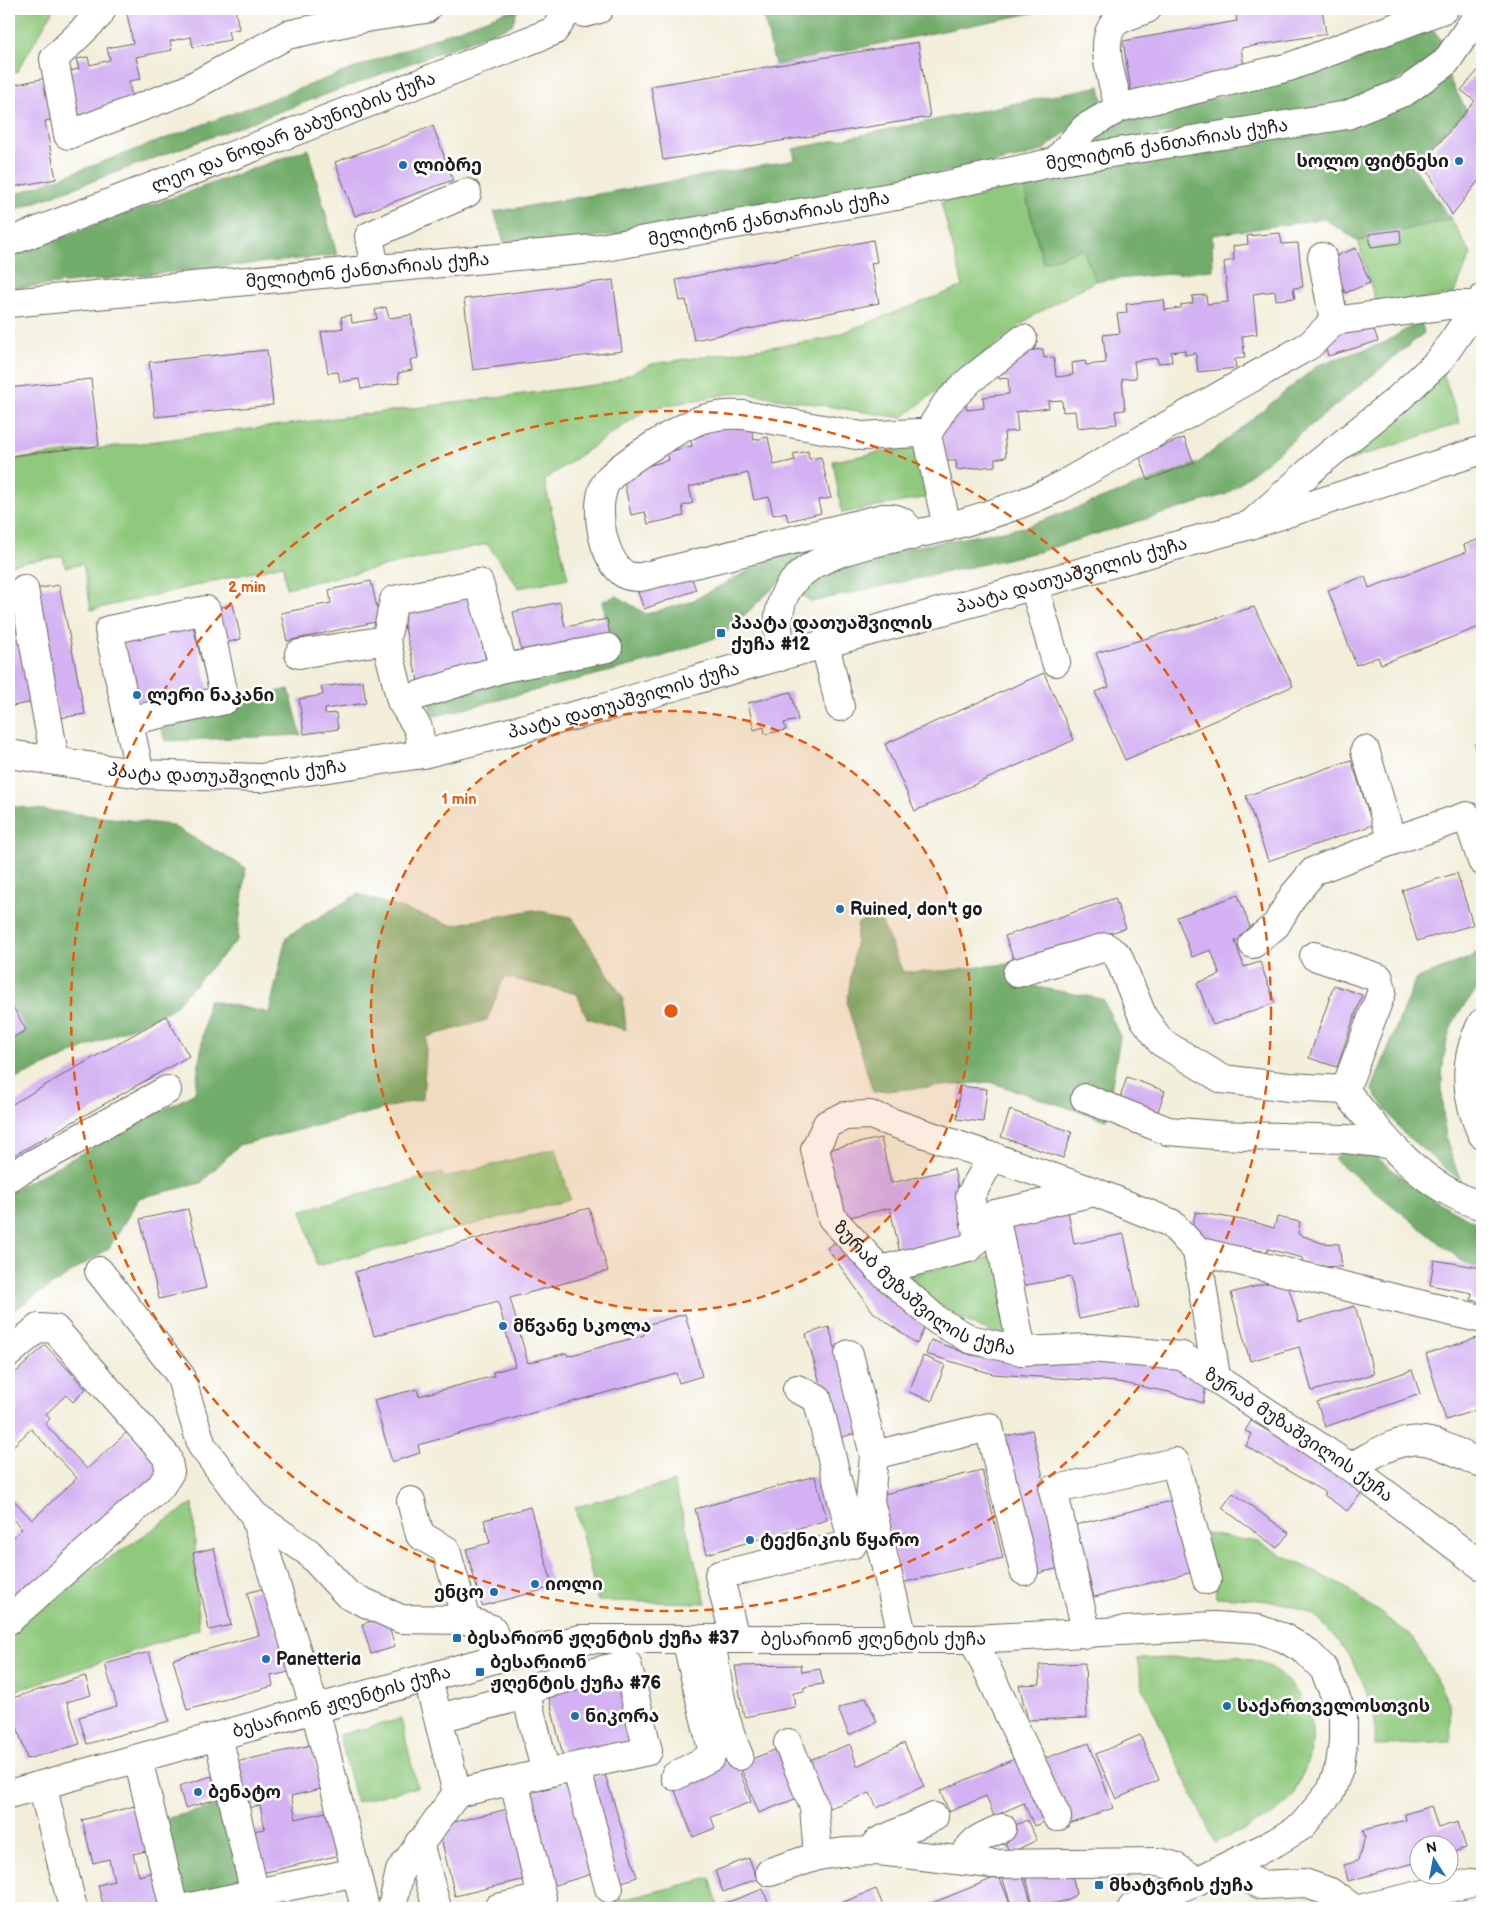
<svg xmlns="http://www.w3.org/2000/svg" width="1491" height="1917" font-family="'Balsamiq Sans','Noto Sans Georgian',sans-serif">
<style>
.green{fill:#8fc97d;stroke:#56724c}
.forest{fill:#73ad6c;stroke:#486444}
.building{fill:#d3b1f2}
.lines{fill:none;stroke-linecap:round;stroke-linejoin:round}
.minor-casing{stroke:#67665e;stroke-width:30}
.major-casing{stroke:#67665e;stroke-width:30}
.minor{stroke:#fff;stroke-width:28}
.major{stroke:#fff;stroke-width:28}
.ring{fill:none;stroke:#e8590c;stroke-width:2.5;stroke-dasharray:9 6}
.poi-dot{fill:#1f6fb2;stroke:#fff;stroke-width:2}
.labels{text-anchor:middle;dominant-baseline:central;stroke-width:5;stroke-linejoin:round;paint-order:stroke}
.street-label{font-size:18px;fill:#1c1c1c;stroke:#fff}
.poi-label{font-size:18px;font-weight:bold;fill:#1c1c1c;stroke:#fff;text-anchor:start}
.centre{fill:#e8590c;stroke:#fff;stroke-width:2.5}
.ring-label{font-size:15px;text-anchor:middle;font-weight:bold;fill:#e8590c;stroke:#fff;stroke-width:5;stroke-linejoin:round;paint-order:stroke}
</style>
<rect width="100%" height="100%" fill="#fff"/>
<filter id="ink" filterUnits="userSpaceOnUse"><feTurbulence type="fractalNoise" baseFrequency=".02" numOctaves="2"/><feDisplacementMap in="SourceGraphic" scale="10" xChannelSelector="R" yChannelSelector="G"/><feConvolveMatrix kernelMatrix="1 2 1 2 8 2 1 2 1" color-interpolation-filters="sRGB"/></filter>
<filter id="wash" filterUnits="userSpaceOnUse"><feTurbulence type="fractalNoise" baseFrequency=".0096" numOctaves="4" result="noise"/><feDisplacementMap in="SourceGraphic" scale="20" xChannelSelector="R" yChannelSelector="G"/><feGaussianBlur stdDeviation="1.12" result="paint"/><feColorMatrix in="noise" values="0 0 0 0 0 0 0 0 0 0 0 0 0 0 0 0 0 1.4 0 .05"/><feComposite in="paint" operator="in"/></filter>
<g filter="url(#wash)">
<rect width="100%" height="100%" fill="#f2eeda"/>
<path class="green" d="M9,9H54L17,72L9,73Z
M1023,184L1043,263L1083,248L1095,281L1034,315L902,418L739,392L648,409L544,480L568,578L519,588L487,544L286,588L283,565L91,610L83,564L65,567L63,556L9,565V460L609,383L652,364L826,339L963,286L941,202Z
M1451,219L1471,254L1454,294L1377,307L1358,241Z
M1439,361L1460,423L1336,465Z
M920,445L929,497L842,513L833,461Z
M556,1148L570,1199L317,1266L302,1210L442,1173L444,1178Z
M997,1255L1015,1339C974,1332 933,1301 899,1277Z
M674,1482L706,1603L598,1601L575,1507Z
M193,1503L199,1629L9,1693V1611L17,1619Z
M1206,1534L1258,1542L1346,1588L1413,1637L1450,1704L1451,1742L1375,1746C1375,1737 1376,1726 1374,1716C1370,1685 1333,1623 1304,1610C1277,1599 1246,1599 1217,1597Z
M1235,1656C1245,1658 1255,1660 1265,1664C1293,1678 1319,1717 1311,1750C1310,1757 1306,1764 1303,1771C1299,1783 1294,1797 1285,1805C1266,1822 1237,1832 1215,1843L1143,1688L1137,1659Z
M401,1719L417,1787L356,1802L339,1735Z
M710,1878L719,1908H590Z"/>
<path class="forest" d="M762,9H1052L775,65Z
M517,11L512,25L481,37L9,212V192L11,196L505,12Z
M1430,25L1447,49L1368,100L1095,145L1092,138L1107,125L1307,74L1381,49Z
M1448,77L1467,111L1411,163L1451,219L1358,241L1324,219L1212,235L1213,270L1095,281L1083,248L1043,263L1023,184L1046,175Z
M1100,86L1103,103L1042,151L1023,157L635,232L506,248L494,212L795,160L793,149Z
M308,149L337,255L9,289V256Z
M1421,320L1424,333L1227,494L1038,552L811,602L802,595L808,586L852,558L1025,527L1198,463L1318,365L1384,343Z
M847,536L784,578L723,635L650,661L432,717L429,701L611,654L603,601L617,596L646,614L690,602L793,547Z
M289,689L301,735L165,741L159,720Z
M9,806L171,825L246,868L237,940L172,1009L9,1082Z
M358,894L452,925L533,910L572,917L623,998L626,1030L587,1018L577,994L504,977L487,1020L427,1037L423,1099L239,1145L201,1183L139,1198L109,1248L9,1313V1192L195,1093L208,1000L269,1013L286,937Z
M879,916L903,972L943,971L1015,963L1020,984L1103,999L1120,1037L1106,1120L989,1082L873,1092L847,1004L858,923Z
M1482,948V984C1470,998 1456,1013 1450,1031C1439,1064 1441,1103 1446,1137C1449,1152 1456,1167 1461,1181L1403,1133L1372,1089L1415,980L1471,957Z
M1355,1139C1393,1172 1436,1205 1482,1225V1270L1462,1261L1334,1159Z
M223,1805L244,1888L179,1903L159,1820Z"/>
<g id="blocks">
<path class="building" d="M126,9H235L239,29L228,31L230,40L193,47L191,37L170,41L172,50L136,57L141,79L129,81L132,98L120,100L121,108L74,118L65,72L79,69L76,59L88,57L90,65L110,60L107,48L133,43Z
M1235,9H1322L1326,34L1241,48L1245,72L1131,91L1123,41L1237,21Z
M918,42L930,117L663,160L651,86Z
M1482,66V176L1452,215L1423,162L1475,101L1461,90Z
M50,77L58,119L45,121L56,179L12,187L9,171V128L15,127L9,86Z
M433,126L453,180L355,216L335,162Z
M1400,230L1401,243L1371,247L1369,234Z
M1280,233L1282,244L1298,243L1303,287L1293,288L1295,298L1276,300L1275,291L1253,294L1257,334L1242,336L1245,358L1235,359L1236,368L1198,372L1196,353L1185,355V350L1171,352L1172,362L1158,363L1157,358L1134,361L1136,378L1122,379L1125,410L1115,411L1117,424L1077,428L1075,411L1063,412L1062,400L1048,401L1049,408L1016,412L1018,431L1004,432L1006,457L995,459V466L957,470L956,461H945L940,419L951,407L966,405L967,410L984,408L983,397L1009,394L1008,378L999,379L998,363L1007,353L1043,349L1044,358L1054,357L1056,377L1073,375L1072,363L1085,361L1086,365L1106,363L1103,335L1120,333L1117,314L1127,313L1126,304L1164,300L1165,310L1181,308V305L1193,303L1192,296L1206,295L1207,304L1228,302L1224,262L1234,260L1233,246L1248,244L1247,236Z
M873,240L877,262L871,263L879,303L694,340L686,300L680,301L676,280Z
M1356,248L1370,283L1345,293L1331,258Z
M613,280L622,351L473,370L464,299Z
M386,307L389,318L411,315L418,358L410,360L412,370L398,373L399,383L361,389L359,379L340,382L338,372L328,373L321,332L343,328L341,317L351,315L352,323L377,319L375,310Z
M1371,321L1378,341L1328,356L1322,336Z
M267,350L273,405L155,417L149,362Z
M91,379L99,446L9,456V388Z
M750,424L754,440L768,437L774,465L795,460L793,454L808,451L809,459L821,457L831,498L818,500L821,513L788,521L786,512L773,515L769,497L754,500L748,473L689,487L693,503L682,506L684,516L648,524L645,512L631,515L623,477L647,466L669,460L667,452L692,446L691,438L703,435L701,427Z
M1184,438L1194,463L1148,480L1139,455Z
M1482,538V626L1381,664L1378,657L1356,665L1328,590L1365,576L1369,588L1466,552L1464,545Z
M690,573L696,590L644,609L638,592Z
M371,581L380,621L287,641L281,613L331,603L329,590Z
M59,585L85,714L59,718L35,589Z
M469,591L488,668L419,685L400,609Z
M15,593L34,702L12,706L9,688V594Z
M560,602L565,627L607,619L611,640L523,658L513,612Z
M233,604L241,639L220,644L211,610Z
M1254,607L1293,686L1125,760L1095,692L1109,687L1096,653Z
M191,618L210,695L141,711L122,635Z
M1044,673L1074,740L915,811L885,744Z
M363,681L366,703L325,709V714L336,713L338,729L304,734L299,699L323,695L321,687Z
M791,692L798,720L784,723L786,730L765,734L764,727L754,730L748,703Z
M1482,742V765L1475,744Z
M1351,760L1373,825L1268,861L1246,796Z
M1457,873L1473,925L1417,941L1402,890Z
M1238,895L1253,935L1235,941L1244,967L1260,962L1275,1003L1213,1025L1197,983L1220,975L1211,950L1192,957L1177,917Z
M1115,898L1126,928L1015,963L1005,936Z
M1334,985L1362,995L1337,1067L1309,1058Z
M12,1005L26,1030L9,1040V1006Z
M166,1016L189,1056L9,1158V1106Z
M1127,1077L1165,1091L1156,1117L1118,1104Z
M960,1086L987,1089L983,1122L957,1119Z
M1010,1110L1072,1132L1063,1158L1001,1137Z
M881,1138L891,1183L954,1169L969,1238L900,1253L890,1208L840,1219L826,1150Z
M1067,1206L1074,1244L1124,1234L1139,1307L1079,1319L1071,1277L1015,1287L1002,1219Z
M589,1208L608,1271L510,1298L528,1363L566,1353L568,1356L644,1335L642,1326L685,1314L702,1376L679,1383L676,1373L536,1412L418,1445L420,1453L392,1462L374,1400L417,1389L419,1396L494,1376L493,1372L515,1366L498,1301L374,1336L355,1272Z
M188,1209L206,1288L159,1299L140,1219Z
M1196,1212L1254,1222L1274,1228L1277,1217L1300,1222L1298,1234L1322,1243L1339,1244L1342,1267L1320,1266L1302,1261L1303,1258L1268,1249L1267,1252L1203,1240L1189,1235Z
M844,1236L898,1305L927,1322L917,1344L873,1312L827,1248Z
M1434,1260L1482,1268V1302L1471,1300L1472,1293L1430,1285Z
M1286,1278L1299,1322L1355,1306L1374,1374L1312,1391L1299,1347L1250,1361L1231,1293Z
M829,1327L860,1432L836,1439L806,1334Z
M1480,1337L1482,1343V1408L1446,1420L1426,1354Z
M931,1340L971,1355L1000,1359H1063L1180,1368L1193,1376V1380L1206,1384L1203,1403L1169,1392L1118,1382L993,1374L926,1354Z
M45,1345L86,1389L73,1402L66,1395L46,1414L50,1419L45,1424L87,1469L127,1432L166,1473L20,1609L9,1597V1542L22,1529L9,1515V1495L32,1520L77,1478L31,1429L9,1450V1373L12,1376Z
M923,1356L945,1365L932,1401L909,1392Z
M1412,1370L1420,1394L1325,1427L1317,1402Z
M1251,1421L1292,1445L1293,1443L1362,1492L1347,1511L1324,1495L1326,1493L1246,1446L1252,1434L1245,1431Z
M1032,1430L1064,1567L1035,1574L1003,1437Z
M982,1470L1003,1558L902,1583L880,1495Z
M815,1476L827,1520L707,1554L695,1509Z
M1233,1493L1289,1533L1277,1548L1222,1508Z
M1175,1500L1193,1572L1094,1597L1075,1525Z
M530,1507L553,1587L482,1606L466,1549L490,1543L484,1520Z
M214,1548L231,1625L209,1630L193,1553Z
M265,1588L289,1672L271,1676L273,1686L187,1710L173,1659L259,1635L247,1593Z
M386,1617L395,1647L371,1654L362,1624Z
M149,1652L169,1721L87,1744L79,1717L117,1706L105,1664Z
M1085,1663L1087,1718L1028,1720L1019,1685L1040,1684L1039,1665Z
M801,1665L802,1672L820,1669L823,1684L804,1687V1691L793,1693L795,1707L744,1717L735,1666Z
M623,1667L639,1738L563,1756L546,1685Z
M85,1676L91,1695L67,1702L80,1744L27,1759L9,1699Z
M866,1697L877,1722L849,1735L838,1709Z
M1140,1735L1159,1780L1116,1799L1096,1754Z
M904,1743L924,1786L877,1808L870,1793L821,1811L802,1763L850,1744L857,1766Z
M1089,1743L1113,1808L1064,1826L1040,1760Z
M311,1745L321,1789L291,1796L296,1819L330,1811L340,1855L262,1873L252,1831L265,1829L260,1805L247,1808L236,1762Z
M785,1746L805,1795L759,1813L739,1764Z
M1026,1754L1054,1818L1034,1826L1024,1803L994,1816L986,1796L949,1812L940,1791Z
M735,1759L751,1802L711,1817L715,1828L693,1837L674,1788L692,1775Z
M605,1774L637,1877L616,1884L584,1781Z
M212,1776L218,1799L185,1808L179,1786Z
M569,1782L595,1873L552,1886L525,1795Z
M142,1804L154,1849L133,1854L139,1876L157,1871L166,1908H104L98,1885L114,1881L109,1859L93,1863L82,1820Z
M1431,1806L1438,1828L1458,1822L1466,1848L1450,1853L1456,1873L1426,1882L1423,1874H1448V1844L1418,1845V1862L1348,1881L1344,1865L1358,1861L1365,1837L1363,1830L1406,1820L1405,1814Z
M516,1807L534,1877L455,1896L438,1826Z
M1027,1820L1037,1840L1010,1853L1000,1832Z
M749,1858L757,1879L723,1892L715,1871Z
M1072,1873L1076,1894L1069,1900L1034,1908L1025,1874Z
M999,1876L1010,1904L998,1908H920Z
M1002,1876H1023L1033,1908H1012Z
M763,1889L770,1908H725L723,1904Z
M876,1889L884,1908H829Z"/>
</g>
</g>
<g filter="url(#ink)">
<use href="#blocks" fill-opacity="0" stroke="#67665e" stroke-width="1"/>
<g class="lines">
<g class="minor-casing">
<g id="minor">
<path d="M102,9L99,15L54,59L68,135L186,90L287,35L365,18L426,9"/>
<path d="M571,9L585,13L599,9"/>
<path d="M1119,108C1114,85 1097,41 1115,23C1123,16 1138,13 1147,9"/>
<path d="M1055,162L1085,128L1119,108L1289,67L1444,9"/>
<path id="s1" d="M9,242L554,31L569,9"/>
<path d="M1322,257L1334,321"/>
<path d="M375,269L369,236L467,193"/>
<path id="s2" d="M9,303L594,249L896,196L1055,162L1347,115L1406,91L1446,62L1482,9"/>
<path d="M926,436L946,404L970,380L1023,339"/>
<path d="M1250,525L1319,463L1397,400L1439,361L1482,299"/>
<path d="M912,536C906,521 899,517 883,518L641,577C637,577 630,577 626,575C602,562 592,503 607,481C618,465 684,425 703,419C717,415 730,414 744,415L862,436L917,433L926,436L929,444L947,527"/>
<path d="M1034,586L1056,662"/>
<path d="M24,589L55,760"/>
<path d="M825,644L840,707"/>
<path d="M299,654L386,640"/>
<path d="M780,657C778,634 775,608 789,587C817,546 901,539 947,527C984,517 1020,506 1055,489L1310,345L1334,321L1449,305H1479"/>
<path d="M504,668L608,648"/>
<path d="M401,701L504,668L479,583L394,600L386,640L401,701L418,728L423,754"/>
<path d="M128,721L225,700L206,610L109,630L140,774"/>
<path d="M1365,750L1392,841L1467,816L1482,861"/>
<path d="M1253,944L1276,925L1293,896L1314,871L1392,841"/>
<path d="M1314,956L1379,978L1382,991L1345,1090C1383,1138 1421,1187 1482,1206"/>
<path d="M1017,973L1106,947L1118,956L1143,1017L1161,1042L1222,1079L1289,1087L1345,1090"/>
<path d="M1482,1023C1463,1059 1465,1097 1482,1134"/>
<path d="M1085,1098L1168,1131L1216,1135L1345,1139L1388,1144"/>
<path d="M9,1177L167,1090"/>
<path d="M1197,1251L1216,1377"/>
<path d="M880,1270L969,1248L978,1239L970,1196L993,1156"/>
<path d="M99,1271L180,1375L202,1446L254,1515L308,1552L348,1595L401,1619L466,1620L492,1629L502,1657"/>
<path id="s3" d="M1482,1319L1197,1251L1171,1223L1095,1192L870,1115L845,1116L827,1124L815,1149L832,1218L880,1270L938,1321L970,1339L1022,1351L1090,1348L1182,1356L1350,1467L1482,1566"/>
<path d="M1022,1351L995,1214L1095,1192"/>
<path d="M9,1353L38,1328L55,1329L167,1457L170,1472L161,1486L9,1620"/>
<path d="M849,1354L874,1455L870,1501L903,1638"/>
<path d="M874,1455L989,1427L1024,1571"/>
<path d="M1350,1467C1372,1456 1398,1437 1424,1441C1441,1443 1466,1457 1482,1464"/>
<path d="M411,1501L420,1535L446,1550L466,1620"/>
<path d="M1087,1634L1053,1490L1175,1462L1207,1580"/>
<path d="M735,1638L719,1575L853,1544L817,1398L797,1389"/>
<path d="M711,1639C717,1679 722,1718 739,1756"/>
<path d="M973,1639L1057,1817"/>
<path d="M428,1679L457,1793L546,1773L526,1695L439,1718"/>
<path d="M526,1695L540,1685L627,1664L648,1751L546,1773"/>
<path d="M218,1736L255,1894"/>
<path d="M788,1743L814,1807L818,1856"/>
<path d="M138,1759L174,1908"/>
<path d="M576,1767L609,1888"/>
<path d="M675,1776L711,1757L712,1749L686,1639"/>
<path d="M42,1785L73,1908"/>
<path d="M419,1843L437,1908"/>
<path d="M870,1851L877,1842L934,1817"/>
<path d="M964,1861C968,1840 984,1836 1002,1828"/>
<path d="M1226,1867L1261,1885L1304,1883L1330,1892L1353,1908"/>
<path d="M356,1872L365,1908"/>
<path d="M770,1872L818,1856L844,1852L879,1851L991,1864L1159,1862L1174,1866L1197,1881"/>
<path d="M186,1908L356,1872L315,1709L254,1515"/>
<path d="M392,1908L400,1871L457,1793"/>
<path d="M498,1908L542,1898L514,1781"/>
<path d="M1364,1908L1471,1883"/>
</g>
</g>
<g class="major-casing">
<g id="major">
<path id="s4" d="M9,754L140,774L260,778L423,754L604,708L695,680L1250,525L1482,450"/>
<path id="s5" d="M9,1794L502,1657L581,1639H973L1214,1626L1258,1629L1284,1638L1306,1651L1324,1669L1343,1715V1742L1340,1765L1331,1791L1302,1826L1276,1842L1197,1881L1132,1908"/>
</g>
</g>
<use href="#minor" class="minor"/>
<use href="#major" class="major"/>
</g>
</g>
<circle cx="671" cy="1011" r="300" fill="#e8590c" fill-opacity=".12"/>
<g class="ring">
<circle cx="671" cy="1011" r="300"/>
<circle cx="671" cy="1011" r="600"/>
</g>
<g class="poi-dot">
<circle cx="1459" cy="161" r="5"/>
<circle cx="403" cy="165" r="5"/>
<rect x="716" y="628" width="10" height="10" rx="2.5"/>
<circle cx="137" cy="695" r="5"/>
<circle cx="840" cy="909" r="5"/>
<circle cx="503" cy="1326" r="5"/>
<circle cx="750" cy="1540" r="5"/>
<circle cx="535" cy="1584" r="5"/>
<circle cx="494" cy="1592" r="5"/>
<rect x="452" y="1633" width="10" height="10" rx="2.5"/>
<circle cx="266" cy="1659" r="5"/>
<rect x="475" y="1667" width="10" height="10" rx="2.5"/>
<circle cx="1227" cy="1706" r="5"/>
<circle cx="575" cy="1716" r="5"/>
<circle cx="198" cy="1792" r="5"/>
<rect x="1094" y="1880" width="10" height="10" rx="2.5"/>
</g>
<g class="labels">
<g class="street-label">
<text stroke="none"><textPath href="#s1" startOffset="305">ლეო და ნოდარ გაბუნიების ქუჩა</textPath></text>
<text stroke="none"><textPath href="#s2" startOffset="1170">მელიტონ ქანთარიას ქუჩა</textPath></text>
<text stroke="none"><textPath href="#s2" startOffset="765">მელიტონ ქანთარიას ქუჩა</textPath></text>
<text stroke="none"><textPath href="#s2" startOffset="360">მელიტონ ქანთარიას ქუჩა</textPath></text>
<text stroke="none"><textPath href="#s4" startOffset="1090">პაატა დათუაშვილის ქუჩა</textPath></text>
<text stroke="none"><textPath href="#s4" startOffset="625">პაატა დათუაშვილის ქუჩა</textPath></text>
<text stroke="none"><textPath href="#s4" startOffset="220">პაატა დათუაშვილის ქუჩა</textPath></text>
<text stroke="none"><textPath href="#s3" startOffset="914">ზურაბ მუზაშვილის ქუჩა</textPath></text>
<text stroke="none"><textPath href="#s3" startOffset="1334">ზურაბ მუზაშვილის ქუჩა</textPath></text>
<text stroke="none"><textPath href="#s5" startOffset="885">ბესარიონ ჟღენტის ქუჩა</textPath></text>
<text stroke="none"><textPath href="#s5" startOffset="345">ბესარიონ ჟღენტის ქუჩა</textPath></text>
</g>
<g class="poi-label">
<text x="1449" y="161" text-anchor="end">სოლო ფიტნესი</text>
<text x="413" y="165">ლიბრე</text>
<text x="731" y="623">პაატა დათუაშვილის<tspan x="731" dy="21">ქუჩა #12</tspan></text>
<text x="147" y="695">ლერი ნაკანი</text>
<text x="850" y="909">Ruined, don't go</text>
<text x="513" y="1326">მწვანე სკოლა</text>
<text x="760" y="1540">ტექნიკის წყარო</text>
<text x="545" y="1584">იოლი</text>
<text x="484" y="1592" text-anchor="end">ენცო</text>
<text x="467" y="1638">ბესარიონ ჟღენტის ქუჩა #37</text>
<text x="276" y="1659">Panetteria</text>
<text x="490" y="1662">ბესარიონ<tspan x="490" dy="21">ჟღენტის ქუჩა #76</tspan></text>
<text x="1237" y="1706">საქართველოსთვის</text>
<text x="585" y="1716">ნიკორა</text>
<text x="208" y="1792">ბენატო</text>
<text x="1109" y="1885">მხატვრის ქუჩა</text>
</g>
</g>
<circle cx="671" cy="1011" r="8" class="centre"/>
<g class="ring-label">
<text x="247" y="592">2 min</text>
<text x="459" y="804">1 min</text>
</g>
<rect width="1491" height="1917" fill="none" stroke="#fff" stroke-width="30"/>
<g transform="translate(1434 1860) rotate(349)"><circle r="24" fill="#ffffff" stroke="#a4a4a4"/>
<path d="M0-4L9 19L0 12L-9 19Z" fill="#1f6fb2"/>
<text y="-8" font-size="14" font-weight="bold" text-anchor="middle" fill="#1c1c1c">N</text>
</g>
</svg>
